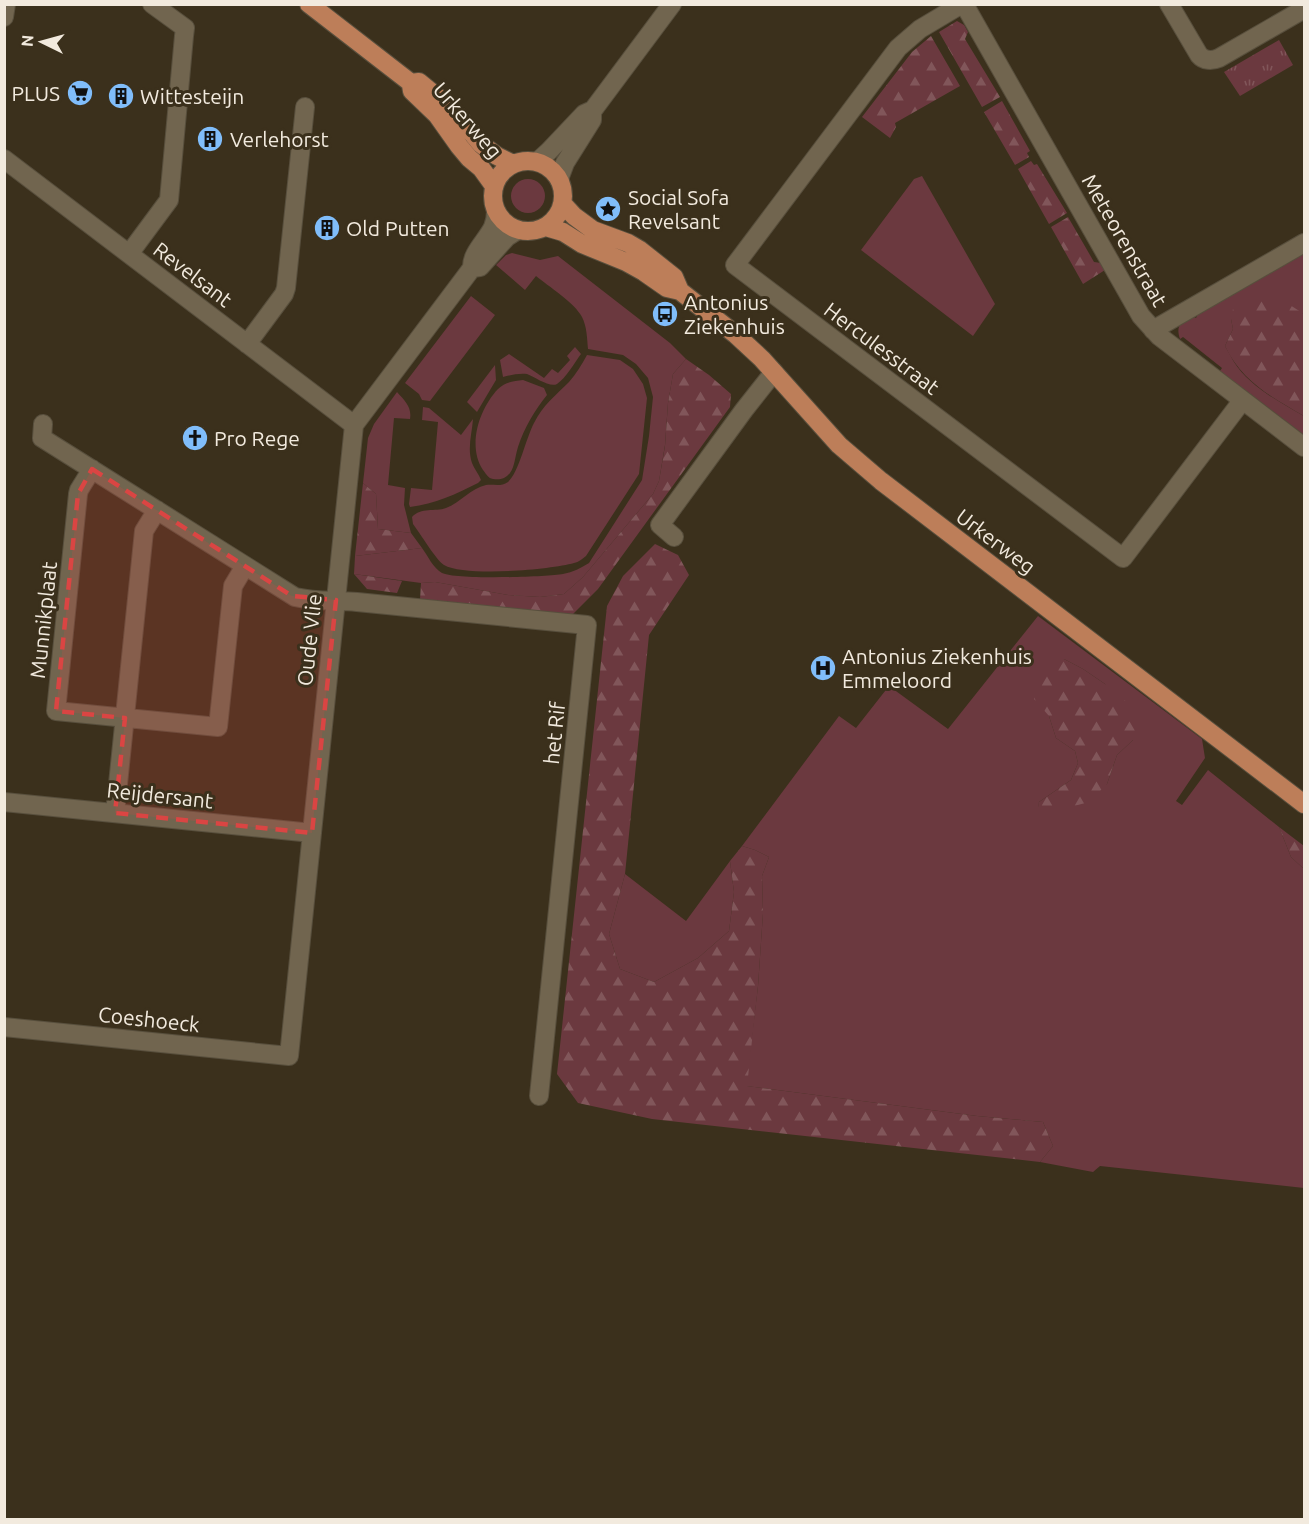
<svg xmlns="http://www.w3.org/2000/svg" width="1309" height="1524" font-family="Ubuntu,sans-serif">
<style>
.green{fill:#6b393f;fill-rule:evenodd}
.forest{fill:url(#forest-firs)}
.park{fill:url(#park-tufts)}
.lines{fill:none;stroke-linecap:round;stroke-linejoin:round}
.minor-casing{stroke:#584f3d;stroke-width:20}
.major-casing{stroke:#584f3d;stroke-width:20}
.minor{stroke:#71654f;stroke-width:18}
.major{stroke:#bd7e59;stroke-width:18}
.marked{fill:#da4543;fill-opacity:0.2;stroke:#da4543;stroke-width:4.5;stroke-dasharray:12 8;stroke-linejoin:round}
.labels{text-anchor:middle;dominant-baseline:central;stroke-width:6;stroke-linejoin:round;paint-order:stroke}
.poi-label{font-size:21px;fill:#f2eade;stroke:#3b301c;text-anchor:start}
.street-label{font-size:21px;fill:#f2eade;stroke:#3b301c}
</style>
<defs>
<pattern id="forest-firs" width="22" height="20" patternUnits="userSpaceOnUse" patternTransform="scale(1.5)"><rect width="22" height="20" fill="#6b393f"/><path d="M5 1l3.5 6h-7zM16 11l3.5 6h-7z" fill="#81565a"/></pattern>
<pattern id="park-tufts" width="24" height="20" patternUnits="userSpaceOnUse" patternTransform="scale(1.5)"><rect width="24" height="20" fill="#6b393f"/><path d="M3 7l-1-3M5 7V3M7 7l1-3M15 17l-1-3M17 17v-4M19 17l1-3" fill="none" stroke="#81565a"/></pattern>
</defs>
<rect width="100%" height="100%" fill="#3b301c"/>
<path class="green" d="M922,176L995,304L973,336L861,250L914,179Z
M511 196a17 17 0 1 1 34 0a17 17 0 1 1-34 0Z
M1304,251V314L1303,313L1231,319L1233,329L1225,346C1228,351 1231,357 1234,362C1249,386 1281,403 1304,416V435L1220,371L1222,368L1183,337L1180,339C1175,324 1182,322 1193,315L1195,318L1197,317L1196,313Z
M512,253L540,260L558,256L670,343L686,359L673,374L668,403L665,445L659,481L653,494L583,577L564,594L540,597L508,595L435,582L421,583L354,574L355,556L422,548C428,556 433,568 442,573C457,580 545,577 563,574C573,572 581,568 589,563L642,480L649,436L653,397L648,378L636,364L623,355L588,349C587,338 587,327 582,317C575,303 548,286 536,276L525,290L496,265L506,255Z
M471,296L495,315L430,401L422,400L419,394L405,383Z
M575,347L581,354C575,362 566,378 557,384C550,388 535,377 527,374C519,373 511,375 503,377L500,360L509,354L544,378L552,369L558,373L570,360L567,356Z
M587,355L620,360L633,369L643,384L647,398L639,474L586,556C582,559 579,562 574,563C549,570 465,577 444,565C436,560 420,533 413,524L412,517C421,507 435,512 446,508C460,503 471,488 486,485C494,484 501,487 508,482C519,472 526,438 534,423C543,405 555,396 569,382C576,374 582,364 587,355Z
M495,365L496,380L477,412L467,402Z
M523,380L544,388L547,395C535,410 524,428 518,447C515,456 515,466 510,473C505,479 500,480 493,479C488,478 487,475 483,470C467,446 479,409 498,389C505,382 514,381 523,380Z
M397,392C405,401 412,407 410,419L394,418L388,485L405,488L404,505L411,533L378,529L376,494L363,483L368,438L374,424Z
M423,407L429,408L461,435L473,419C472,434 467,448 472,463C474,469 479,474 481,480L478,483C456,494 435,504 410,507L409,504L411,488L432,490L438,422L422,420Z
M1038,616L1202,739L1205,758L1176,801L1182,805L1208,770L1279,827L1291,857L1304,869V1188L1100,1166L1093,1172L1040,1162L1053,1146L1043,1122L977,1116L746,1086L758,986L763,913L762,876L769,857L755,850L742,846L839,716L856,728L889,686L948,729ZM1064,659L1083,669L1105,684L1133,740L1117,755L1107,784L1038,812L1039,802L1071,780L1078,763L1075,751L1056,738L1049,716Z
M730,861L734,892L729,931L698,958L654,982L620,969L609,934L625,874L686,921Z"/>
<path class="forest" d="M957,21L964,25L968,32L965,39L1000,97L982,107L939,32Z
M931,36L960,86L895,123L896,127L890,138L862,117L912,52Z
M1002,101L1030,151L1027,153L1029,157L1015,165L984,112Z
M1031,161L1034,165L1037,164L1067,213L1049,224L1018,169Z
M1068,217L1094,262L1101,263L1105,270L1083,284L1051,227Z
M1260,294L1279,298L1304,314V416C1272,397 1242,382 1225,346L1233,329L1231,319L1233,309L1248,297Z
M686,359L709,375L731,394L730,407L598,589L571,616L420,600L421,583L435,582L508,595L540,597L564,594L583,577L653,494L659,481L665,446L668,403L673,374Z
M363,483L376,494L378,529L411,533L422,548L355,556Z
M655,544L678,555L689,575L649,635L625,874L609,934L620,969L654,982L698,958L729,931L734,892L730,861L742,846L755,850L769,857L762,876L763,913L758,986L747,1086L977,1116L1043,1122L1053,1146L1040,1162L652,1119L578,1103L557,1074L607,606L623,576Z
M354,574L402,581L397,593L367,589Z
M1064,659L1083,669L1105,684L1129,704L1138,723L1133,740L1117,755L1107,784L1089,802L1063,809L1037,813L1039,802L1071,780L1078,763L1075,751L1056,738L1049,716L1034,699C1038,676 1042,669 1064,659Z
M1279,827L1304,846V869L1291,857Z"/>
<path class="park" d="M1279,40L1293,65L1240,96L1224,72Z"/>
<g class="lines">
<g class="minor-casing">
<path id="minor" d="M962,4L920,29L898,48L735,265L1123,558L1242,401
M964,4L1141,316L1159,336L1304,447
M1169,4L1199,55C1204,61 1212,61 1219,58L1304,9
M4,17L6,4
M4,159L354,425
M537,162L549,151L584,114L593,110L672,4
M559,179L565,163L592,120V114
M129,254L169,200L184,36L185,28L152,4
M472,268L480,267L507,237L518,230
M1153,330L1304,243
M247,344L284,294L286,288L305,107
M43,424L42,438L295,597C316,602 336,600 357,602L587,625L539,1096
M92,469L79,490L78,494L56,711L218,727L233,586L245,566
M674,537L660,525L744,410L774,372
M4,802L312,833
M115,813L144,531L157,510
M4,1027L289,1056L354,425L472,268C471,253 487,240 493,227C495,222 496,217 496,211"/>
</g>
<g class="major-casing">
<path id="major" d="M309,4L411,83L419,82L453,110L481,144L497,156L513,164
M411,85L412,91L437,115L459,146L469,158L481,168L494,186
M493 196a35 35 0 1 1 70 0a35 35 0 1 1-70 0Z
M563,204L574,216L593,230L628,243L640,250L674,277L680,291
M546,227L563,232L582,244L626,262L644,272L667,288L680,291L735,334L762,359L839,445L881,481L1304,804"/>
</g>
<use href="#minor" class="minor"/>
<use href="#major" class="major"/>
</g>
<path class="marked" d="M92,469L292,596L336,600L312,833L115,813L125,718L56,711L78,494Z"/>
<defs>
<g id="supermarket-disc" transform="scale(1.35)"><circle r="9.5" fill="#80bdfa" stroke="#3b301c"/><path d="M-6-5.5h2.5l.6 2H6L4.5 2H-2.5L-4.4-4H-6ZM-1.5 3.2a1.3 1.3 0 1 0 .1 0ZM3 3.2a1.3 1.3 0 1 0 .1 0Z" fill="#111"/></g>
<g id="building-disc" transform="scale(1.35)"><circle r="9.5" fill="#80bdfa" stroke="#3b301c"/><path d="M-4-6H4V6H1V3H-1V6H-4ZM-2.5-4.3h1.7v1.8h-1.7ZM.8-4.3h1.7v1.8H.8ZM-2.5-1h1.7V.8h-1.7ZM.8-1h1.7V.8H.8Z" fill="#111"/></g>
<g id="sight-disc" transform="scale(1.35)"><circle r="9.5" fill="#80bdfa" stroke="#3b301c"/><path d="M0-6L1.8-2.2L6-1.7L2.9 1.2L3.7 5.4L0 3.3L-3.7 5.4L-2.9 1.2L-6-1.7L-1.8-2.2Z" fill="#111"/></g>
<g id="bus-disc" transform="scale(1.35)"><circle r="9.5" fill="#80bdfa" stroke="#3b301c"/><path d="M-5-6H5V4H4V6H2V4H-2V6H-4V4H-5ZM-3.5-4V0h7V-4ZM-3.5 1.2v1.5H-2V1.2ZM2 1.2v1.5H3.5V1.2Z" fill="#111"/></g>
<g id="church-disc" transform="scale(1.35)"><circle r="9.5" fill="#80bdfa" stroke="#3b301c"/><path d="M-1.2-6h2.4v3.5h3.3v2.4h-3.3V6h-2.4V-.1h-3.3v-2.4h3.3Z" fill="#111"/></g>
<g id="hospital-disc" transform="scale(1.35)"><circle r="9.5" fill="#80bdfa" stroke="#3b301c"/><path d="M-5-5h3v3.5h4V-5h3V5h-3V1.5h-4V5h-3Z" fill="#111"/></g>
</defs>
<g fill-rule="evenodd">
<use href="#supermarket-disc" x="80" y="93"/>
<use href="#building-disc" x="121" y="96"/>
<use href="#building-disc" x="210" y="139"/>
<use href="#sight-disc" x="608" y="209"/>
<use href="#building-disc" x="327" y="228"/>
<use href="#bus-disc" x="665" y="314"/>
<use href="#church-disc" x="195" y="438"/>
<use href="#hospital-disc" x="823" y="668"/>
</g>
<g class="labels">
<g class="poi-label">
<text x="60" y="93" text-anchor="end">PLUS</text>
<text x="140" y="96">Wittesteijn</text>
<text x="230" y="139">Verlehorst</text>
<text x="628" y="197">Social Sofa<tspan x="628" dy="24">Revelsant</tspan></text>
<text x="346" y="228">Old Putten</text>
<text x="684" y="302">Antonius<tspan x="684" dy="24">Ziekenhuis</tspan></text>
<text x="214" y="438">Pro Rege</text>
<text x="842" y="656">Antonius Ziekenhuis<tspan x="842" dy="24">Emmeloord</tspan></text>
</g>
<g class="street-label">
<text transform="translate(468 120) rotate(49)">Urkerweg</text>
<text transform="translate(1125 240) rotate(60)">Meteorenstraat</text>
<text transform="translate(193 274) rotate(37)">Revelsant</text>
<text transform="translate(882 348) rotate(37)">Herculesstraat</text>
<text transform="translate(996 541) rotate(37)">Urkerweg</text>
<text transform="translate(43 620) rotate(-84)">Munnikplaat</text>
<text transform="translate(309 640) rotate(-84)">Oude Vlie</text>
<text transform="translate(554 733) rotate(-84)">het Rif</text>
<text transform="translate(160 795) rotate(6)">Reijdersant</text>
<text transform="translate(149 1019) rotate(6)">Coeshoeck</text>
</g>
</g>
<rect width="1309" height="1524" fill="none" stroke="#f2eade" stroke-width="12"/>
<g transform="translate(42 42) rotate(275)" stroke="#3b301c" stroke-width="4.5" paint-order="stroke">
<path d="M0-4.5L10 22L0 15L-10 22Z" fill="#f2eade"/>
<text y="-9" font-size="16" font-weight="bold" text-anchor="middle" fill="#f2eade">N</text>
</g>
</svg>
